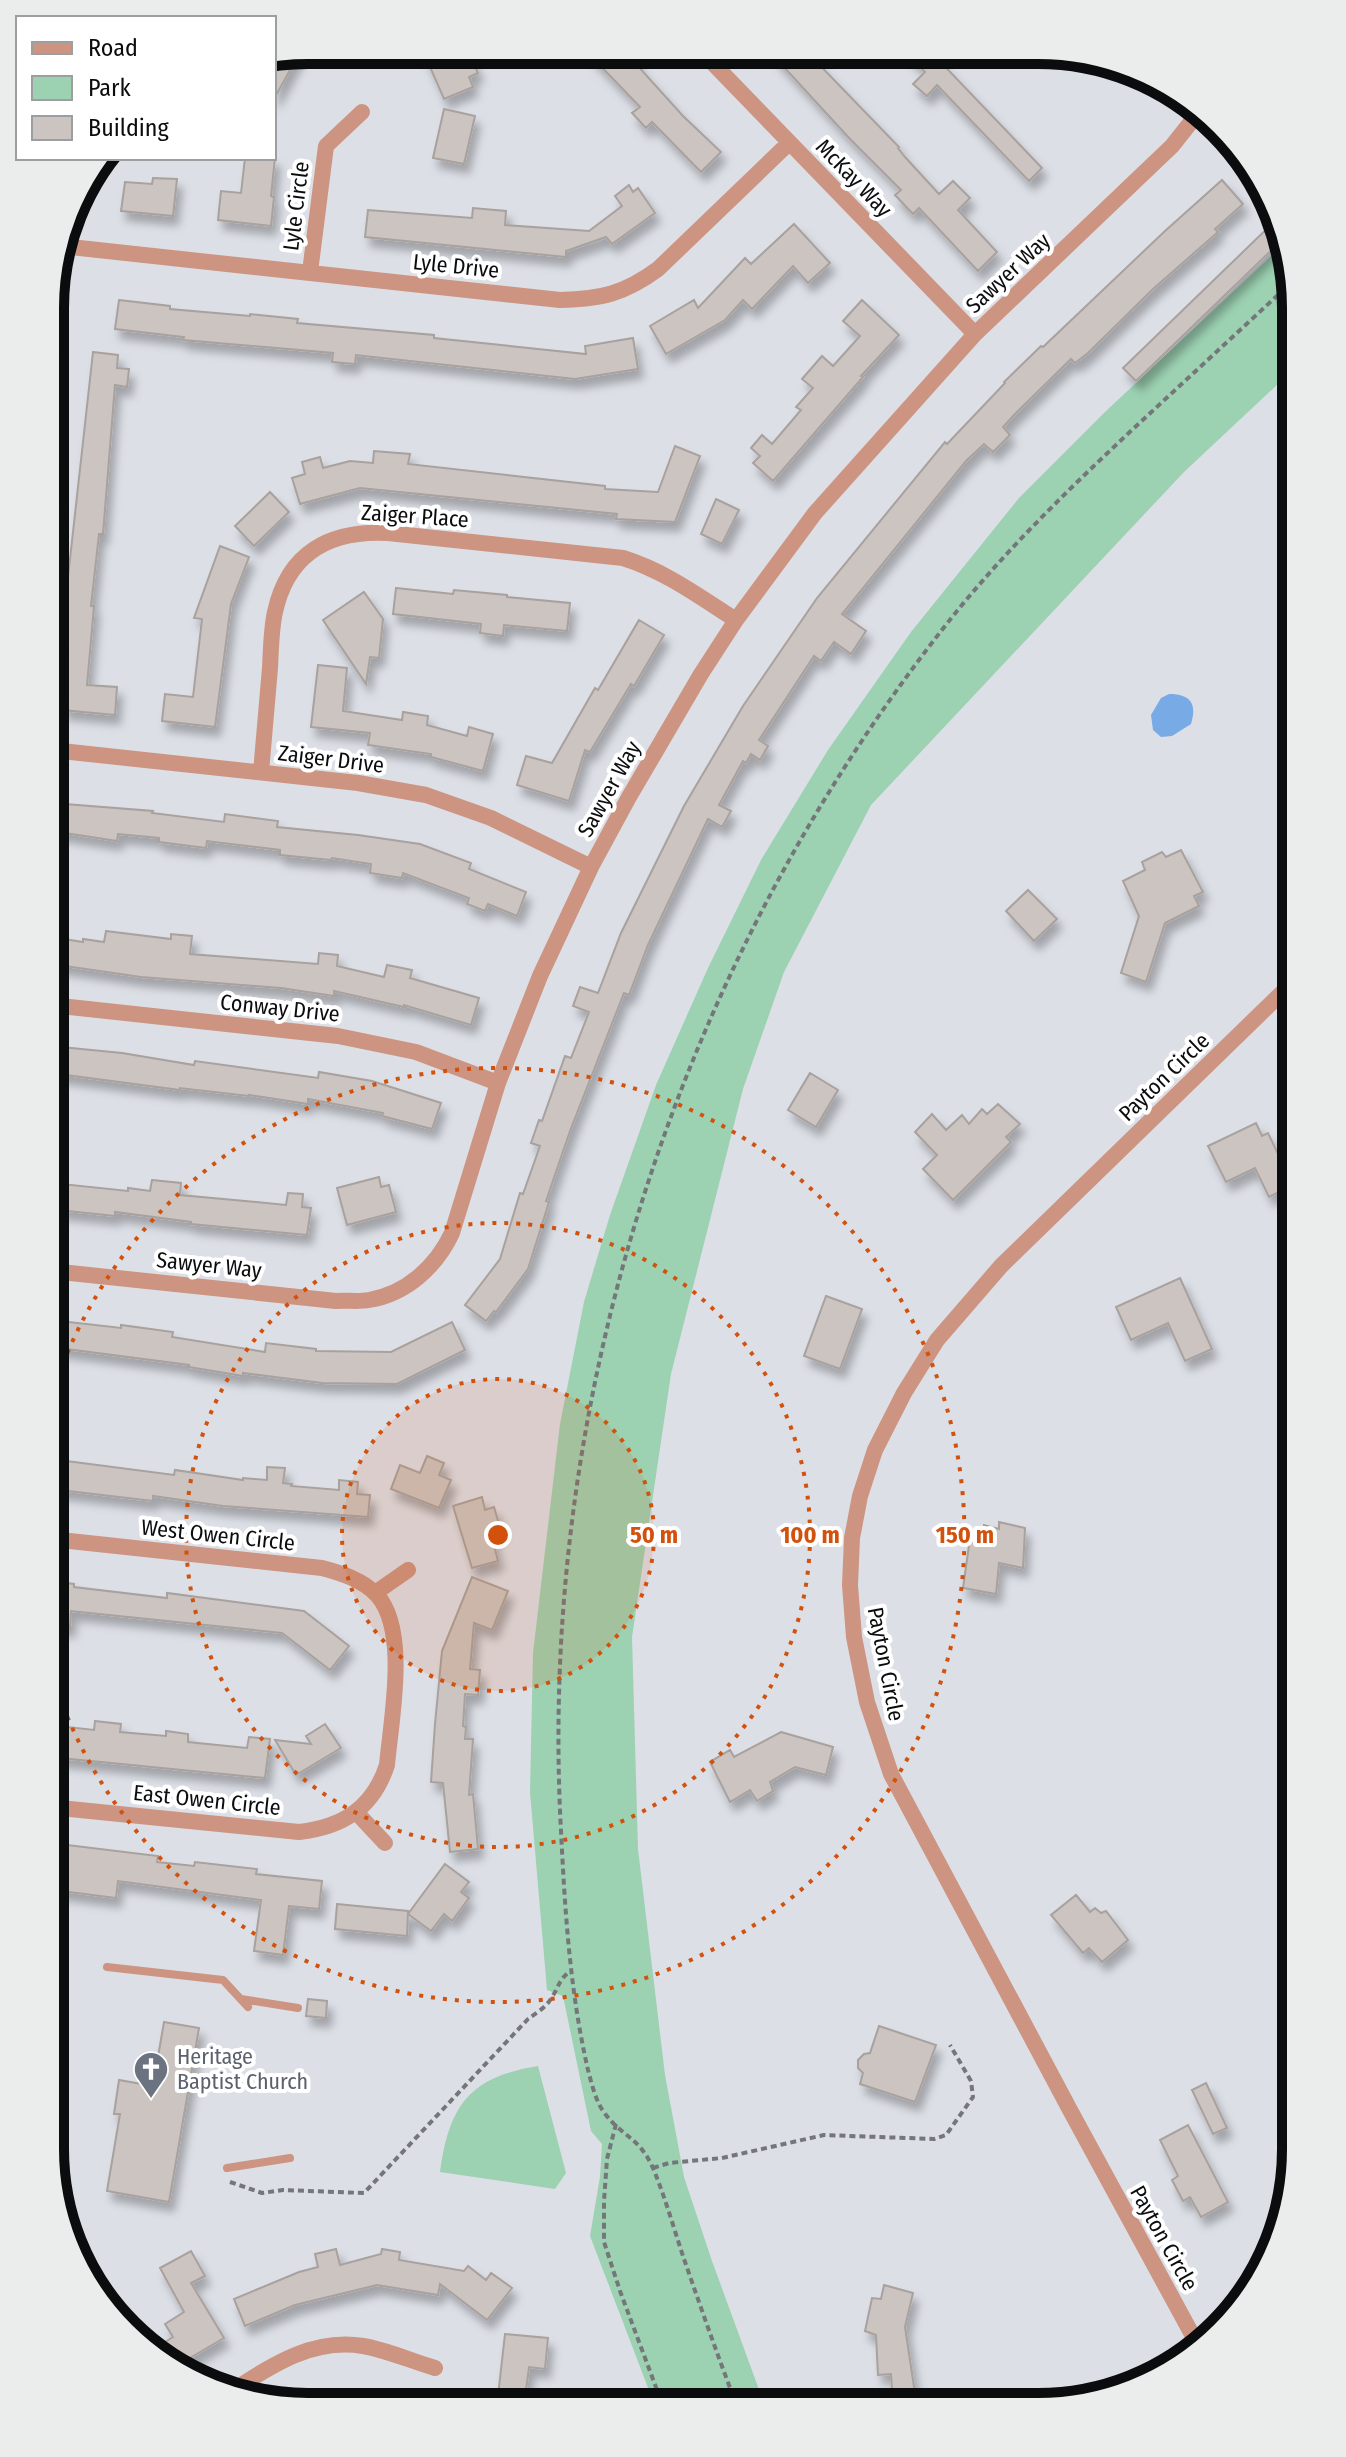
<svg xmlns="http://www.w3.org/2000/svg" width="1346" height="2457" font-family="'Fira Sans Condensed',sans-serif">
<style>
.green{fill:#9cd1b2}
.water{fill:#78aae6}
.building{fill:#cbc4c0;stroke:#a8a19e;stroke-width:2;filter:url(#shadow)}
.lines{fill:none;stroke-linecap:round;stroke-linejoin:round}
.path{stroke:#74767a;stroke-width:4;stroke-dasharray:6 4;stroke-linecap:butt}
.lane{stroke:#cc9481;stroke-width:8}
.street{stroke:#cc9481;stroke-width:16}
.ring{fill:none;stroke:#d2510c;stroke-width:4;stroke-dasharray:4 8}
.labels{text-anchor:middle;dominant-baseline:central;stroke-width:8;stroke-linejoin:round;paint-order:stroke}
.street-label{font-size:22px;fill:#0b0c0e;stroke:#fff}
.worship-label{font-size:22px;fill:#5b616d;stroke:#fff;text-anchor:start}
.rim{fill:none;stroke:#0b0c0e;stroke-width:10}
.centre{fill:#d2510c;stroke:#fff;stroke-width:4}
.ring-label{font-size:24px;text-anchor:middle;font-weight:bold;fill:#d2510c;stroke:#fff;stroke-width:8;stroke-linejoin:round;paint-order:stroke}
</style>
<defs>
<filter id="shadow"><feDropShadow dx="5" dy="9" stdDeviation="4" flood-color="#0004"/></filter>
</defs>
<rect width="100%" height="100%" fill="#dcdfe6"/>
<path class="green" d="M1285,243L1296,308V367L1184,472L871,805L784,972L743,1089L671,1374L632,1637L638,1849L665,2075L684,2177L712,2261L765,2406H655L590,2236L600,2177L602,2144L591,2131L563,1996L547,1990L530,1792L533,1653L560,1424L584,1302L610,1215L656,1085L708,968L761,860L828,750L911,632L1019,498L1105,412Z
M538,2066L566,2173L555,2189L440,2172C449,2105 470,2077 538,2066Z"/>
<path class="water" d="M1169,694C1191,694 1197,704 1191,724L1172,736L1161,737L1153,730L1151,715L1161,698Z"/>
<path class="building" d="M423,51H468L478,73L469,77L473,87L444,99Z
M300,52L274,99V57Z
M587,52H629L638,61L636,64L683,116L721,152L701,172L652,122L646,128L632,113L640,107Z
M771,53H808L899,147L898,148L905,157L939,194L953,181L970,198L958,210L997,252L978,271L919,208L913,214L895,195L901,190L850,139Z
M907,54H933L1042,168L1029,181L937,85L927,96L913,84L925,72Z
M444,109L475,116L464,164L433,158Z
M245,158H275L271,196L274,197L271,226L218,220L221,191L241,193Z
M153,178L177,179L173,216L121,211L125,182L152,184Z
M1222,180L1243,204L1215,229L1218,232L1153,289L1088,353L1075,363L1071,359L1015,414L1003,427L1010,435L993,452L984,444L966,461L842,614L866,631L851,654L834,642L821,661L814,656L759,740L768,746L760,760L751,754L746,763L743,761L719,805L731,811L722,827L708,819L648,945L629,995L624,993L570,1131L546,1201L549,1202L528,1269L496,1312L494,1311L486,1321L465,1305L500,1259L520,1193L523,1194L540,1146L531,1143L539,1120L542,1121L565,1056L571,1058L589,1012L573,1006L580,987L598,993L621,933L684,806L743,706L817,598L945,442L947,444L1005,383L1004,382L1041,346L1043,347L1165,231Z
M629,185L633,192L638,188L655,213L612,244L606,237L566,251V257L365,237L368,210L472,218L473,208L506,211L505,225L589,231L622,206L615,196Z
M1278,218L1282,224L1284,238L1136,381L1123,368Z
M794,224L830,263L808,283L793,266L752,309L743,300L725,320L666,354L650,326L694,300L698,308L745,258L751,264Z
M119,300L170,306V309L250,316V314L298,319L297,323L434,335V338L586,354L585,346L633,338L638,369L575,379L356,355L355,364L332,362L333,353L183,340L184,337L115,329Z
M862,300L899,335L861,376L863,377L773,481L753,463L760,456L751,448L762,435L772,444L801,410L796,407L813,388L802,379L822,356L833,366L860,336L843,321Z
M93,352L118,355L117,368L129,369L127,387L115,385L103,534H99L91,606H94L87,685L117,687L115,715L62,710L68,654L61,653L65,604Z
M675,446L700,456L675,522L616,519L617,514L360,488L300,504L292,478L305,474L302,462L320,457L323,468L350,461L373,463L374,451L410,454L408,464L605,486V489L658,492Z
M270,492L289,512L254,546L235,526Z
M716,499L739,510L722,544L701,534Z
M220,546L249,557L231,604L215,727L162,721L165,694L193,697L202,619L194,618Z
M396,588L453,594L454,590L507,595V597L570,603L567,631L504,625L503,636L480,633L481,624L393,614Z
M364,592L383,619L379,658L370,657L366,684L323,620Z
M639,620L664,635L634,686L631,684L590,752L585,750L569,801L517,785L526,756L552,763L595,688L598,690Z
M318,665L347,668L343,711L402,720L403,712L428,716L427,725L467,736L469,727L493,734L483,771L431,757V754L368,745L370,733L311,727Z
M52,803L153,811L152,813L224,822L225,814L278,821L277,827L358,835L420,844L471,863L469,869L526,892L517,916L488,904L485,911L467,904L469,898L403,873L402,878L370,873L371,864L332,858L331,860L280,855V850L207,841L206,848L159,842V838L118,834L117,841L52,831Z
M1181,850L1203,892L1194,896L1199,906L1165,923L1146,982L1121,973L1139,916L1123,881L1145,870L1142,862L1162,852L1166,857Z
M1028,890L1057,919L1034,941L1006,911Z
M106,931L171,939V934L192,936L190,954L318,964L319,953L338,955L337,966L384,977L387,965L412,970L410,978L479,998L471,1025L404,1005V1007L334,991V996L281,988L141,977L51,964V937L83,942V939L104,942Z
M51,1046L122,1053L194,1065L195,1061L318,1078L319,1072L372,1081L441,1103L432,1129L382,1116L383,1113L308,1099V1104L249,1095V1096L180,1088V1090L51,1073Z
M810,1073L838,1090L816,1127L788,1110Z
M998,1104L1020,1124L1006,1137L1011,1142L953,1200L923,1169L937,1155L915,1132L932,1114L946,1130L962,1115L969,1124L982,1109L987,1114Z
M1256,1123L1262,1136L1268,1133L1293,1185L1269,1197L1255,1168L1226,1182L1208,1146Z
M379,1177L381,1187L389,1185L396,1212L347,1225L337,1188Z
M152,1180L181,1183L180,1195L256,1202L286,1205L288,1193L303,1194L302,1207L311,1208L307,1235L191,1224V1222L115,1212V1216L58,1210L62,1184L128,1191V1188L150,1191Z
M1180,1278L1212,1349L1185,1361L1168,1323L1131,1340L1116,1307Z
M826,1296L862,1309L840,1369L804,1356Z
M51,1320L121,1328V1325L173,1332L172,1337L265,1352L266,1343L316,1349V1351L391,1352L452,1322L465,1350L397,1384L322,1383L243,1373V1376L189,1367V1365L51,1347Z
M427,1456L444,1463L439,1475L451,1480L439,1508L391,1489L400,1465L420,1473Z
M51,1459L174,1475L175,1470L243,1480V1478L267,1480V1467L285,1468L283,1483L292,1484L291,1486L339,1490V1480L358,1482L357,1494L370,1495L368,1517L223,1506L153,1496V1501L51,1489Z
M482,1497L485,1510L494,1507L501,1531L491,1534L498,1561L472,1568L453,1506Z
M999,1522L1025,1528L1023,1568L999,1563L996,1594L963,1588L971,1531L984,1533V1525L999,1529Z
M472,1577L508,1591L492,1630L474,1623L470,1669L480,1670L478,1695L465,1694L463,1726L466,1727L465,1739H473L469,1795L473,1794L478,1849L450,1852L443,1783L431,1782L435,1724L442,1651Z
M51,1581L74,1584V1587L167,1598V1593L304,1611L349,1646L330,1670L282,1633L71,1611L70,1628L51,1626Z
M95,1721L121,1724L120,1732L166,1736V1731L188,1734V1742L247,1748L249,1737L270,1739L265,1778L50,1757V1725L94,1730Z
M325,1724L341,1748L296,1775L275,1740L311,1744L306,1736Z
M781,1732L833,1747L826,1775L795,1767L770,1782L773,1791L757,1801L750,1790L730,1802L710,1762L730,1750L734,1757Z
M59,1844L158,1856L157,1862L194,1866L195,1862L257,1869L256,1874L322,1881L319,1909L289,1906L283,1955L254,1951L261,1900L118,1881L116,1898L53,1890Z
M445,1864L469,1882L461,1892L469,1898L452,1921L444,1914L431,1931L408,1914Z
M1076,1895L1090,1912L1095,1908L1101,1913L1106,1911L1128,1940L1102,1962L1089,1948L1083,1953L1051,1915Z
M337,1904L408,1911L407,1936L335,1929Z
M308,1999L327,2001L326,2018L306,2016Z
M164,2022L199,2028L169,2202L107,2191L120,2114H114L119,2080L153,2086Z
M879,2026L936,2045L915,2102L860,2084L863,2073L858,2068V2060L864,2054L870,2053Z
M1206,2083L1227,2128L1213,2134L1192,2090Z
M1188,2125L1228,2202L1201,2217L1190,2197L1183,2201L1172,2180L1178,2176L1160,2140Z
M336,2249L340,2265L381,2254L382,2249L400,2252L399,2260L464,2271L468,2266L486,2280L491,2273L512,2288L487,2320L440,2284L438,2295L377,2285L295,2305L245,2326L234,2299L299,2272L318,2267L315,2254Z
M191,2251L205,2276L191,2283L224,2338L178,2365L149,2352L173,2337L165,2324L184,2312L160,2268Z
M884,2285L913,2293L905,2327L917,2407H893L891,2374L878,2375L876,2335L865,2331L872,2298L881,2299Z
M505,2334L548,2338L545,2369L529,2367L524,2405H497Z"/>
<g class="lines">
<path class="path" d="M616,2124L607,2159L604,2201V2242L620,2291L663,2406
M653,2168L669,2163L722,2158L824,2135L934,2139L946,2135L973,2097L971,2081L950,2045
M230,2182L262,2193L283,2190L364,2193L528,2019C536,2013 547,2007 552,1997C560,1985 558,1981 570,1971
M737,2406C718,2357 701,2308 684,2259C674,2229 665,2197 653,2168C639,2137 623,2137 606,2115C596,2103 592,2085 588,2070C570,1992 565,1912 561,1831C537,1395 683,951 957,611C1011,545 1071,487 1133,429C1186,380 1239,331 1292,282"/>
<path class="lane" d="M107,1967L223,1980L248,2007
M241,1999L298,2008
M227,2168L290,2158"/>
<path class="street" d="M702,52L975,334
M61,246L560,300C601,299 624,294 658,269L789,143
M310,272L326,146L362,112
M52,750L358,783L426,795L491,818L591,867
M261,772C264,737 267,702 270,668C271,650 271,630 275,612C288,552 330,530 388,533L623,558C665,571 700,597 736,620
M51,1005L338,1036L416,1052L498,1083
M51,1271L336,1301C346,1300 358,1302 369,1300C406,1294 436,1267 452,1233L498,1083L540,976L591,867L629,797L701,674L736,620L815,513L975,334L1172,146L1195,117L1198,109
M375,1593L408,1570
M50,1807L299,1832C343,1827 373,1808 387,1765C391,1719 409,1631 377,1595C363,1580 341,1573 322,1568L51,1539
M356,1812L385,1843
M1200,2349L1070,2110L891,1774L867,1702L854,1637L850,1585L852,1538L860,1496L875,1450L904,1393L937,1340L1001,1266L1296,979
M235,2389C274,2364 314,2338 363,2346C387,2350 411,2361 435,2368"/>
</g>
<circle cx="498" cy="1535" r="156" fill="#d2510c" fill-opacity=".12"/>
<g class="ring">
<circle cx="498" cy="1535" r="156"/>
<circle cx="498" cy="1535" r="312"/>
<path d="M51 1398A467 467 0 1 1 51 1672"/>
</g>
<defs>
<g id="church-pin" transform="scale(1.8)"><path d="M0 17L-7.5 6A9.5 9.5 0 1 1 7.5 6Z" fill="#6b7280" stroke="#fff"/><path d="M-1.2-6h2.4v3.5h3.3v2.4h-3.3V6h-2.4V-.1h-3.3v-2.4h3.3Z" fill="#fff"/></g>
</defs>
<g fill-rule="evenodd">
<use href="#church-pin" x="151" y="2069"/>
</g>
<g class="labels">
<g class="street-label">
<text transform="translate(854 178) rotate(46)">McKay Way</text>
<text transform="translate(296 206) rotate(-83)">Lyle Circle</text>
<text transform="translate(456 266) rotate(6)">Lyle Drive</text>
<text transform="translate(1008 273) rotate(-43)">Sawyer Way</text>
<text transform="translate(415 516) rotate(4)">Zaiger Place</text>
<text transform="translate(331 759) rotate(7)">Zaiger Drive</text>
<text transform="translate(609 789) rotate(-61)">Sawyer Way</text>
<text transform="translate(280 1008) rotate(6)">Conway Drive</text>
<text transform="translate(1164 1077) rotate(-44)">Payton Circle</text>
<text transform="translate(209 1265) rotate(6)">Sawyer Way</text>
<text transform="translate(218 1535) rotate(6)">West Owen Circle</text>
<text transform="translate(886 1664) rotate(79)">Payton Circle</text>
<text transform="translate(207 1800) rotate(6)">East Owen Circle</text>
<text transform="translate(1164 2238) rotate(61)">Payton Circle</text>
</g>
<g class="worship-label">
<text x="177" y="2056">Heritage<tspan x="177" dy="25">Baptist Church</tspan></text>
</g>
</g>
<path d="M0 0H1346V2457H0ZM308 64H1038A244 244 0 0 1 1282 308V2149A244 244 0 0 1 1038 2393H308A244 244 0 0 1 64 2149V308A244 244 0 0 1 308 64Z" fill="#ebecec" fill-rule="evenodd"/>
<path class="rim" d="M308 64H1038A244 244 0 0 1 1282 308V2149A244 244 0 0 1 1038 2393H308A244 244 0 0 1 64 2149V308A244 244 0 0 1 308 64Z"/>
<circle cx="498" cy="1535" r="12" class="centre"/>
<g class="ring-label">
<text x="654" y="1543">50 m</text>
<text x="810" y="1543">100 m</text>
<text x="965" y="1543">150 m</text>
</g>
<rect x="16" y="16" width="260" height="144" fill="#ffffff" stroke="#9d9e9f" stroke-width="2"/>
<rect x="32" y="42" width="40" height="12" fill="#cc9481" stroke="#9d9e9f" stroke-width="2"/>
<text x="88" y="56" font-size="24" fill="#0b0c0e">Road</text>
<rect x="32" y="76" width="40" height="24" fill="#9cd1b2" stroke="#9d9e9f" stroke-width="2"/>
<text x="88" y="96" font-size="24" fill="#0b0c0e">Park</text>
<rect x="32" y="116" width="40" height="24" fill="#cbc4c0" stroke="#9d9e9f" stroke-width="2"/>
<text x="88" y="136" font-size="24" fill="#0b0c0e">Building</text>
</svg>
